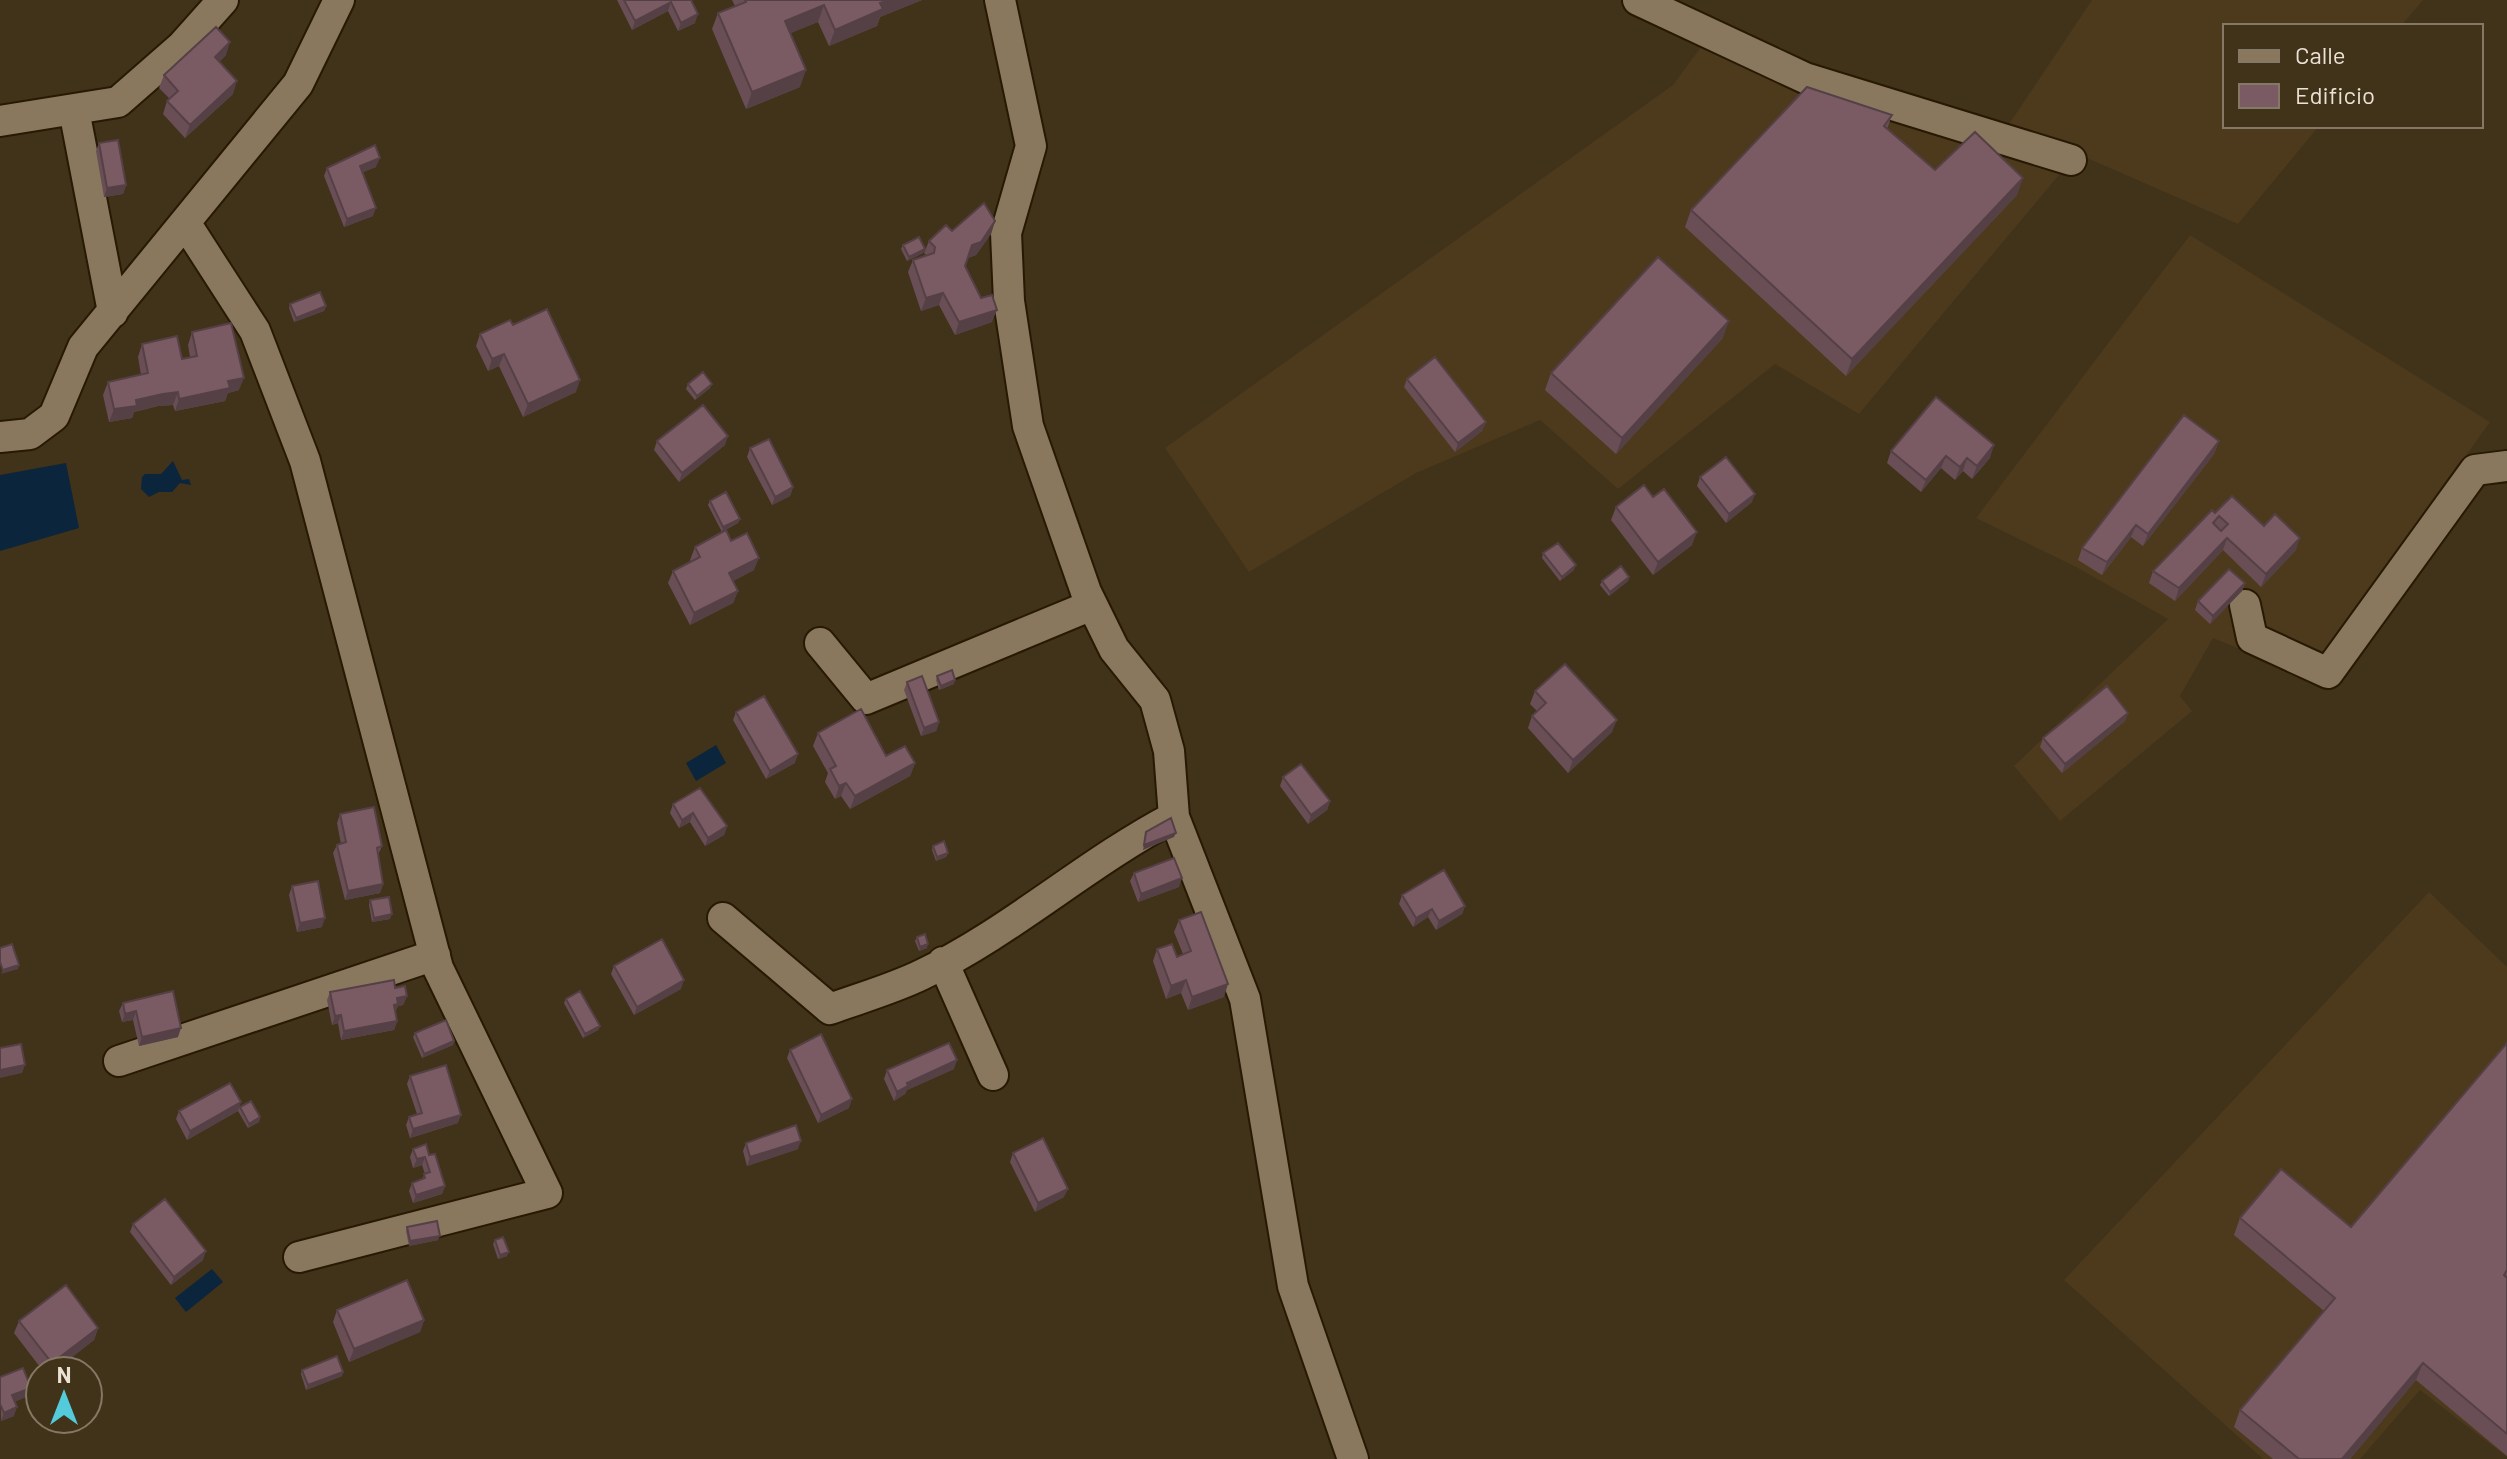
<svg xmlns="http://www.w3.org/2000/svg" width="2507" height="1459" font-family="Barlow,sans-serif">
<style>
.built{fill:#4d3a1c}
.water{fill:#0a253c}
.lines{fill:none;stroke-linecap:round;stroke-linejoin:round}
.minor-casing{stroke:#271903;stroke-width:34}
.minor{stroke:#89785e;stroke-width:30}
.wall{fill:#694e56}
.shaded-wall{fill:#554046}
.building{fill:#7a5b64;stroke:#554046;stroke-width:2;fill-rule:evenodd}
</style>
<rect width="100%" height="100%" fill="#41321a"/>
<path class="built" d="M2092,0H2423L2401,26H2225V126H2319L2238,224L2009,124Z
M1704,43L2064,169L1859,414L1775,364L1618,489L1540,420L1416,473L1249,572L1165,448L1673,85Z
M2190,235L2490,422L2308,677L2213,638L2180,696L2192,711L2060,821L2014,766L2168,619L2076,567L1976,518Z
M2429,892L2507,967V1457L2420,1390L2360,1459H2263L2064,1280Z"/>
<path class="water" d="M173,461L182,480L189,479L191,485L180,483L172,492H159L149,497L141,489L142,477L145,474H161Z
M66,463L79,528L0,551V475Z
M716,745L726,763L696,781L686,763Z
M212,1269L223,1282L186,1312L175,1298Z"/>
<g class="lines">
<g class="minor-casing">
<path id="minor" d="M1000,0L1031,146L1006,233L1009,301L1028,426L1086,592L1114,649L1155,700L1169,751L1174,817L1245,999L1293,1286L1353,1459
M1638,0L1805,78L2071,160
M74,110L113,312
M0,121L118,102L182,46L223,0
M186,224L255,331L305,461L438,968L547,1193L299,1257
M0,437L30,434L54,416L83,347L298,84L339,0
M2245,605L2252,638L2328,673L2475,470L2507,466
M820,643L866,699L1092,605
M723,918L830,1009C860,998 892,989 921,975C1011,932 1086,863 1174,817
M943,962L993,1075
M119,1061L435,955"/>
</g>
<use href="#minor" class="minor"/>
</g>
<path class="wall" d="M617,0H691L695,23L678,31L668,11L632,30Z
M732,0H922L880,17L877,26L829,46L818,22L790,33L800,87L746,109L712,29L718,13L735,6Z
M226,55L219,62L233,94L185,138L163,114L167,101L170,99L159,88L164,75Z
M1892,115L1887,129L1935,170L2017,195L1846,376L1685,227L1691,210Z
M99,143L126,185L123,194L104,197L96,151Z
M376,167L362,172L373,216L344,227L324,176L327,168Z
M995,221L991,234L976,255L968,258L965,266L992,322L955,335L939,305L921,311L908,272L913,260L926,255L924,253L929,241L952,231Z
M903,245L925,249L923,253L907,261L901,249Z
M290,304L326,306L324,311L294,322L289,308Z
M513,325L576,392L523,417L499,366L488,371L476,346L480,334Z
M192,332L239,390L228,393L225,401L175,411L173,405L158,406L134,412L132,418L109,422L103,395L108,382L141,375L138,357L142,344L182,359L190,357L188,345Z
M1723,338L1616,454L1545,390L1551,373Z
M1407,379L1486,422L1482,431L1455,452L1404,387Z
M688,384L710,388L695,400L686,389Z
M657,441L725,445L679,482L654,450Z
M2219,441L2214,454L2143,546L2131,537L2102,575L2078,560L2082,548Z
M750,448L793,487L790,496L772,505L747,457Z
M1891,451L1990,458L1972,479L1963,471L1955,480L1941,468L1921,492L1887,463Z
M1700,477L1752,502L1726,523L1697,486Z
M1653,497L1692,545L1653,575L1611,520L1616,507Z
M710,501L740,519L738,523L722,532L708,505Z
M2215,513L2264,526L2296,550L2261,587L2223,550L2175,601L2149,583L2153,571Z
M731,541L754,570L733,581L738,591L733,603L690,625L668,583L673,571L691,562L690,560L695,547Z
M1543,553L1574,570L1560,581L1542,558Z
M1629,577L1628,581L1609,596L1600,585L1602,581Z
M2245,583L2242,591L2210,624L2195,610L2198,601Z
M937,676L954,684L939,690L936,680Z
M907,682L939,722L936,731L921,736L904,690Z
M1535,691L1612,732L1568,773L1528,728L1532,716L1537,711L1530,704Z
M736,712L795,763L766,779L733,720Z
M2128,713L2125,721L2062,773L2040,747L2043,738Z
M818,733L886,756L915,763L910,776L850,809L841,796L835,799L825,782L828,773L813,746Z
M1283,777L1330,801L1327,810L1308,824L1280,786Z
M673,804L727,826L724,835L705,846L690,822L679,828L670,813Z
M340,814L382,846L378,855L383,884L380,893L345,900L333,853L337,845L341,844L337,823Z
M933,846L948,853L946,857L936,861L932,850Z
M1134,873L1179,887L1138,902L1130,881Z
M292,886L322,927L297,932L289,895Z
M1402,895L1465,906L1462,914L1436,930L1428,917L1413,927L1399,904Z
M370,900L390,919L372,922L369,905Z
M1179,920L1224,997L1188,1010L1181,993L1166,999L1153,961L1157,949L1177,957L1183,954L1174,932Z
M917,937L927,948L919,951L915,941Z
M614,966L681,989L634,1015L611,974Z
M395,988L407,996L403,1005L398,1006L395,1012L397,1021L394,1030L341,1040L338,1023L332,1025L327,1000L330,992Z
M566,999L600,1026L598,1030L583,1038L564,1003Z
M123,1003L178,1037L139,1046L133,1020L122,1022L119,1011Z
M415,1033L454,1041L453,1045L422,1058L413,1037Z
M2507,1043V1456L2416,1380L2350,1459H2273L2234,1427L2240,1410L2324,1311L2234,1235L2240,1218L2351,1227Z
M790,1050L849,1108L818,1123L787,1058Z
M954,1069L907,1090L905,1094L894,1101L884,1079L887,1070Z
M410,1076L458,1123L410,1138L406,1125L409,1117L417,1114L407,1084Z
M240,1107L260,1117L259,1122L248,1128L238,1111L187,1140L176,1119L179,1111Z
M746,1143L798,1149L747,1166L743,1151Z
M413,1149L429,1155L445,1186L442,1194L413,1203L409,1191L412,1183L422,1179L425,1174L422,1165L413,1168L410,1157Z
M1013,1153L1064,1197L1035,1212L1010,1162Z
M133,1224L203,1260L171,1285L130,1232Z
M407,1227L438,1240L409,1246L406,1231Z
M495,1240L507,1256L498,1259L493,1244Z
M337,1310L424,1320L420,1332L349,1362L333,1322Z
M19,1321L98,1328L94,1340L54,1371H43L14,1333Z
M302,1370L343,1372L342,1376L306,1390L301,1374Z
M0,1377L28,1396L14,1402V1416L1,1421Z"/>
<path class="shaded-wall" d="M888,0H922L880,17L877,26L829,46L835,30Z
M671,2L668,11L632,30L635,21Z
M824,5L818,22L779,38L785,21Z
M698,14L695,23L678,31L681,23Z
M230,42L226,55L210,70L215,57Z
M806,70L800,87L746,109L752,92Z
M237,81L233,94L185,138L190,125Z
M380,158L376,167L357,175L360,166Z
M2023,178L2017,195L1846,376L1852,359Z
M126,185L123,194L104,197L107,188Z
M376,208L373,216L344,227L347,219Z
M995,221L991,234L976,255L967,258L972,245Z
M925,249L923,253L907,261L909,257Z
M943,293L939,305L921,311L926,298Z
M326,306L324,311L294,322L296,318Z
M997,310L992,322L955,335L959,322Z
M1729,321L1723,338L1616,454L1622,438Z
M504,354L499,366L488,371L492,359Z
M244,378L239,390L228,393L225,401L175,411L179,399L228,381Z
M580,380L576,392L523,417L528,404Z
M712,384L710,388L695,400L697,396Z
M178,392L173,405L158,406L134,412L132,418L109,422L114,409L136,400L163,394Z
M1486,422L1482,431L1455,452L1458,443Z
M728,436L725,445L679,482L682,473Z
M2219,441L2214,454L2143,546L2148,534Z
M1994,445L1990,458L1972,479L1977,466Z
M1946,456L1941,468L1921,492L1926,480Z
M1967,458L1963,471L1955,480L1960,467Z
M793,487L790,496L772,505L775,497Z
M1755,494L1752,502L1726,523L1729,514Z
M740,519L738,523L722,532L723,527Z
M2136,525L2131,537L2102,575L2107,562Z
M1697,532L1692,545L1653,575L1658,562Z
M2227,538L2223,550L2175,601L2179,588Z
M2300,538L2296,550L2261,587L2266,574Z
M759,558L754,570L724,586L729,573Z
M1576,565L1574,570L1560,581L1562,577Z
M1629,577L1628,581L1609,596L1610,592Z
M2245,583L2242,591L2210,624L2213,616Z
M738,591L733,603L690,625L694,613Z
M955,680L954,684L939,690L941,686Z
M2128,713L2125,721L2062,773L2065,764Z
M1617,720L1612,732L1568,773L1573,760Z
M939,722L936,731L921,736L924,728Z
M798,754L795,763L766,779L770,771Z
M915,763L910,776L850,809L855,796Z
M846,783L841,796L835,799L839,786Z
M1330,801L1327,810L1308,824L1311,815Z
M693,813L690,822L679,828L682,820Z
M727,826L724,835L705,846L708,838Z
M1176,833L1174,837L1143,850L1144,845Z
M948,853L946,857L936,861L937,857Z
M1182,878L1179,887L1138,902L1141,894Z
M383,884L380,893L345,900L348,891Z
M1465,906L1462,914L1436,930L1439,921Z
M1432,909L1428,917L1413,927L1416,918Z
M392,914L390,919L372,922L374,918Z
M325,918L322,927L297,932L300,923Z
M928,944L927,948L919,951L920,947Z
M19,965L18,969L1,974L3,970Z
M684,980L681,989L634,1015L637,1007Z
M1186,980L1181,993L1166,999L1171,986Z
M1228,984L1224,997L1188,1010L1192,997Z
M407,996L403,1005L398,1006L395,1013H391L397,998Z
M136,1011L133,1020L122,1022L125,1014Z
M341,1015L338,1023L332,1025L335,1016Z
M397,1021L394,1030L341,1040L344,1031Z
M600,1026L598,1030L583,1038L585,1034Z
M181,1028L178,1037L139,1046L142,1037Z
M454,1041L453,1045L422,1058L424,1054Z
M957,1060L954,1069L907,1090L905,1094L894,1101L897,1092L907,1083Z
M25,1065L22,1073L0,1078V1070Z
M852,1099L849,1108L818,1123L821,1115Z
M241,1102L238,1111L187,1140L190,1131Z
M461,1115L458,1123L410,1138L413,1129Z
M260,1117L259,1122L248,1128L249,1124Z
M801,1141L798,1149L747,1166L750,1157Z
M425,1157L422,1165L413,1168L417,1159Z
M445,1186L442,1194L413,1203L416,1195Z
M1068,1189L1064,1197L1035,1212L1038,1203Z
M440,1236L438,1240L409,1246L410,1241Z
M206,1251L203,1260L171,1285L174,1277Z
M509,1252L507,1256L498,1259L500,1255Z
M424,1320L420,1332L349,1362L354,1349Z
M98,1328L94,1340L54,1371H49L52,1363Z
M2423,1363L2416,1380L2350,1459H2342Z
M343,1372L342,1376L306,1390L308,1385Z
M31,1388L28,1396L9,1404L12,1395Z
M17,1407L14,1416L1,1421L4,1413Z"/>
<path class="building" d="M624,0H691L698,14L681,23L671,2L635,21Z
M745,0H888L880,3L883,9L835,30L824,5L785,21L806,70L752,92L718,13L746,2Z
M216,27L230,42L215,57L237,81L190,125L167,101L178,91L164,75Z
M1807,87L1892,115L1884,126L1935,170L1975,132L2023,178L1852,359L1691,210Z
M118,140L126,185L107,188L99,143Z
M375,145L380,158L360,166L376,208L347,219L327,168Z
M984,203L995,221L981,242L972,245L965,266L981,298L992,295L997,310L959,322L943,293L926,298L913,260L934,253L935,247L929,241L946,225L952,231Z
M919,237L925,249L909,257L903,245Z
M1658,257L1729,321L1622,438L1551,373Z
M320,292L326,306L296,318L290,304Z
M547,309L580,380L528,404L504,354L492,359L480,334L510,320L513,325Z
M231,323L244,378L228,381L230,388L179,399L178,392L163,394L136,400L137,406L114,409L108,382L148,373L142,344L177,336L182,359L197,356L192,332Z
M1435,357L1486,422L1458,443L1407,379Z
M703,372L712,384L697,396L688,384Z
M1936,397L1994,445L1977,466L1967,458L1960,467L1946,456L1926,480L1891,451Z
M703,405L728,436L682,473L657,441Z
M2184,415L2219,441L2148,534L2136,525L2107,562L2082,548Z
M769,439L793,487L775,497L750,448Z
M1726,457L1755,494L1729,514L1700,477Z
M1644,485L1653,497L1664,489L1697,532L1658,562L1616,507Z
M726,492L740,519L723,527L710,501Z
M2232,496L2264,526L2275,514L2300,538L2266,574L2227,538L2179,588L2153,571L2212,510L2215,513ZM2219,516L2228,524L2221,531L2213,523Z
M726,530L731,541L747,533L759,558L729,573L738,591L694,613L673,571L700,557L695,547Z
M1558,543L1576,565L1562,577L1543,553Z
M1621,566L1629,577L1610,592L1602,581Z
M2229,569L2245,583L2213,616L2198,601Z
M1565,664L1617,720L1573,760L1532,716L1546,703L1535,691Z
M952,670L955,680L941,686L937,676Z
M922,676L939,722L924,728L907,682Z
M2107,686L2128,713L2065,764L2043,738Z
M764,696L798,754L770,771L736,712Z
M861,709L886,756L905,746L915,763L855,796L846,783L839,786L830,769L836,766L818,733Z
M1301,764L1330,801L1311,815L1283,777Z
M700,788L727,826L708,838L693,813L682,820L673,804Z
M374,807L382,846L377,848L383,884L348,891L337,845L346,842L340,814Z
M1171,818L1176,833L1144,845L1146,832Z
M944,841L948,853L937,857L933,846Z
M1174,858L1182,878L1141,894L1134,873Z
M1444,870L1465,906L1439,921L1432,909L1416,918L1402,895Z
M318,881L325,918L300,923L292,886Z
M389,897L392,914L374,918L370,900Z
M1201,912L1228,984L1192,997L1186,980L1171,986L1157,949L1172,944L1177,957L1191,951L1179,920Z
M925,934L928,944L920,947L917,937Z
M662,939L684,980L637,1007L614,966Z
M12,944L19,965L3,970L0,962V948Z
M394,980L395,988L405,986L407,996L397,998L398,1004L394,1005L397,1021L344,1031L341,1015L335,1016L330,992Z
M173,991L181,1028L142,1037L136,1011L125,1014L123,1003Z
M580,991L600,1026L585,1034L566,999Z
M446,1020L454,1041L424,1054L415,1033Z
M821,1034L852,1099L821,1115L790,1050Z
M949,1043L957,1060L907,1083L908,1086L897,1092L887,1070Z
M2507,1043V1270L2504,1275L2507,1278V1434L2423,1363L2342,1459H2299L2240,1410L2335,1298L2240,1218L2281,1169L2351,1227Z
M21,1044L25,1065L0,1070V1048Z
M446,1065L461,1115L413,1129L409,1117L422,1113L410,1076Z
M230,1083L241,1102L190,1131L179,1111Z
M251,1101L260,1117L249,1124L240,1107Z
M796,1125L801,1141L750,1157L746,1143Z
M1043,1138L1068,1189L1038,1203L1013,1153Z
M426,1144L429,1155L435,1154L445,1186L416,1195L412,1183L425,1178L424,1174L430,1172L425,1157L417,1159L413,1149Z
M165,1199L206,1251L174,1277L133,1224Z
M437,1221L440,1236L410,1241L407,1227Z
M503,1237L509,1252L500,1255L495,1240Z
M407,1280L424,1320L354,1349L337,1310Z
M66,1285L98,1328L52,1363L19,1321Z
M337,1356L343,1372L308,1385L302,1370Z
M23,1368L31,1388L12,1395L17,1407L4,1413L0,1404V1377Z"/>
<rect x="2223" y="24" width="260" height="104" fill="#41321a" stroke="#857864" stroke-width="2"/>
<rect x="2239" y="50" width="40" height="12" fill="#89785e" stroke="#857864" stroke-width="2"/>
<text x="2295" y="64" font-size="24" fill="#ece2d4">Calle</text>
<rect x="2239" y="84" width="40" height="24" fill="#7a5b64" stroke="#857864" stroke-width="2"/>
<text x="2295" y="104" font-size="24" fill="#ece2d4">Edificio</text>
<g transform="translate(64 1395)"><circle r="38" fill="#41321a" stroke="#857864" stroke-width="2"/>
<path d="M0-6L14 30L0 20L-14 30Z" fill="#53cbdb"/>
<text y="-12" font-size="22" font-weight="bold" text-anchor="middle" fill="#ece2d4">N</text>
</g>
</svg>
